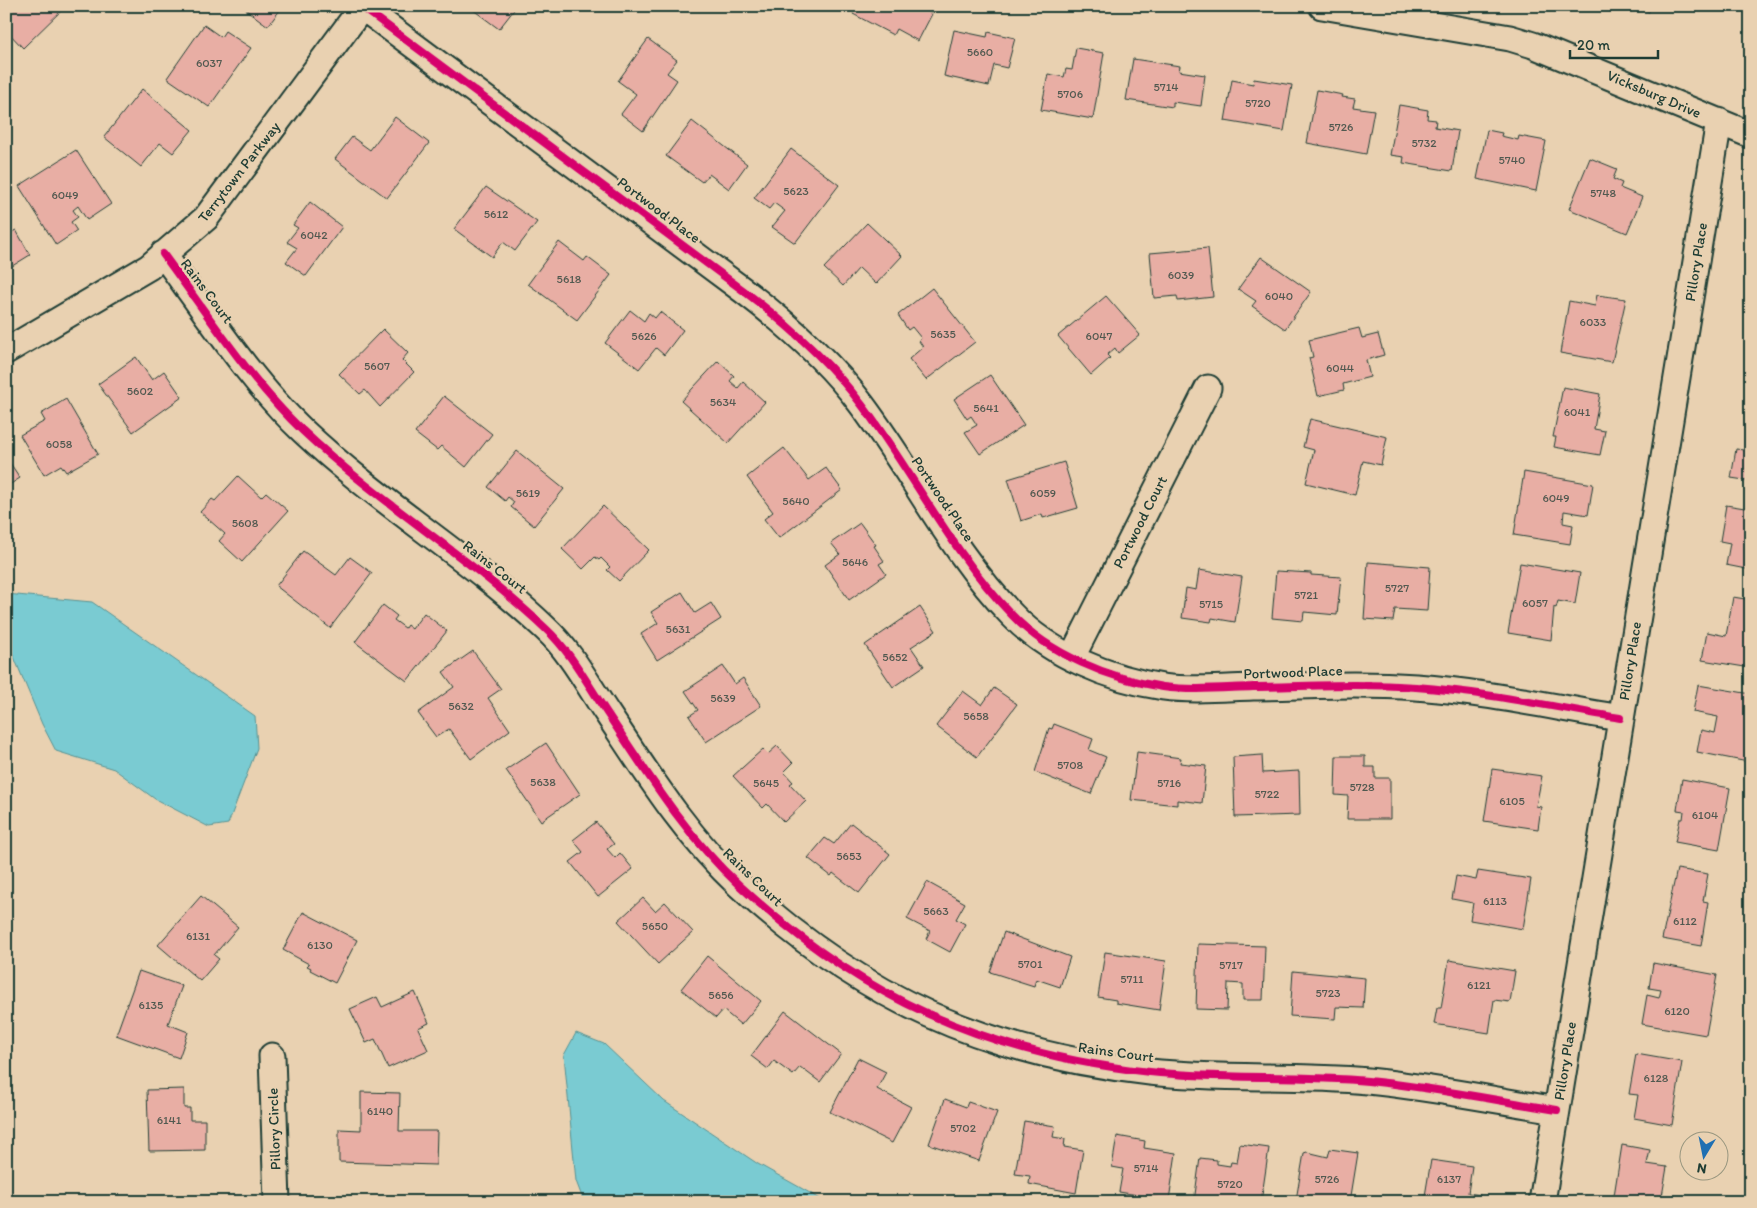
<svg xmlns="http://www.w3.org/2000/svg" width="1757" height="1208" font-family="Itim,sans-serif">
<style>
.water{fill:#7acbd2;stroke:#569293}
.building{fill:#e8aea4;stroke:#1f3d34}
.lines{fill:none;stroke-linecap:round;stroke-linejoin:round}
.minor-casing{stroke:#1f3d34;stroke-width:29}
.minor{stroke:#e9d1b1;stroke-width:25}
.cycleway-casing{stroke:#e9d1b1;stroke-width:11}
.cycleway{stroke:#d6006c;stroke-width:8}
.labels{text-anchor:middle;dominant-baseline:central;stroke-width:5;stroke-linejoin:round;paint-order:stroke}
.number-label{font-size:12px;fill:#515950}
.street-label{font-size:15px;fill:#1f3d34;stroke:#e9d1b1}
</style>
<rect width="100%" height="100%" fill="#e9d1b1"/>
<filter id="ink" filterUnits="userSpaceOnUse"><feTurbulence type="fractalNoise" baseFrequency=".02" numOctaves="2"/><feDisplacementMap in="SourceGraphic" scale="10" xChannelSelector="R" yChannelSelector="G"/><feConvolveMatrix kernelMatrix="1 2 1 2 8 2 1 2 1" color-interpolation-filters="sRGB"/></filter>
<g filter="url(#ink)">
<path class="water" d="M6,594L92,602L255,716L257,748L228,824L209,827L155,799L114,769L56,751L42,724L6,638Z
M576,1033L604,1044L664,1101L758,1164L826,1202H584L576,1181L564,1055Z"/>
<path class="building" d="M6,6H66L23,48L6,30Z
M241,6H283L268,26Z
M474,6H517L499,29L472,9Z
M856,6H917L932,14L918,41L896,29L893,35L853,14Z
M1634,6H1651L1649,12Z
M204,25L221,37L225,31L251,48L209,107L167,78Z
M954,30L987,37L988,32L1015,38L1007,68L994,65L989,86L944,76Z
M648,39L677,60L667,73L677,80L643,131L621,114L636,94L618,81Z
M1076,48L1104,53L1093,119L1041,110L1048,74L1064,77L1066,69L1072,70Z
M1133,59L1180,66L1179,71L1205,75L1201,106L1173,102V107L1126,100Z
M1254,79L1292,85L1284,131L1225,121L1232,80L1253,84Z
M142,89L192,130L173,153L160,143L141,167L104,137Z
M1317,90L1343,95L1342,97L1355,99L1353,107L1374,110L1366,154L1307,143Z
M1399,105L1428,110L1427,119L1436,120L1435,127L1458,131L1452,171L1403,163L1404,157L1390,155Z
M395,117L429,143L387,198L335,159L352,137L370,150Z
M692,121L747,164L729,189L709,174L702,182L666,156Z
M1487,130L1502,133L1501,136L1518,140L1519,136L1546,141L1536,191L1477,179Z
M791,149L839,185L795,243L772,227L785,211L774,203L769,209L754,198Z
M76,150L111,204L87,220L78,206L73,210L78,217L71,222L77,231L56,245L19,186Z
M1590,158L1617,169L1613,179L1622,183L1620,188L1642,197L1627,233L1569,209Z
M486,187L537,222L515,251L503,242L492,257L454,229Z
M310,202L342,227L306,276L286,262L297,248L287,242L298,228L293,225Z
M867,223L902,256L876,284L859,268L843,286L824,268Z
M16,230L30,255L9,268L11,271L6,274V235Z
M559,242L584,261L587,257L611,275L577,320L528,284Z
M1208,248L1213,297L1178,301L1177,296L1154,298L1150,253Z
M1261,257L1311,292L1285,329L1252,306L1256,301L1238,289Z
M932,288L975,342L926,380L909,359L923,347L919,341L921,338L912,327L908,330L898,315Z
M1597,295L1626,299L1612,362L1560,353L1569,301L1595,306Z
M1106,296L1140,335L1118,353L1115,348L1107,355L1110,358L1091,375L1058,336Z
M630,310L644,321L649,313L655,318L660,312L683,330L664,355L656,348L639,369L605,343Z
M1359,328L1362,338L1378,334L1384,355L1366,360L1370,377L1343,384L1344,390L1318,396L1309,358L1313,357L1309,340Z
M383,329L408,353L402,360L414,372L380,407L365,390L360,394L339,374Z
M136,357L152,380L164,371L182,397L133,432L98,384Z
M718,361L734,376L730,381L738,388L743,382L765,402L728,443L681,401Z
M990,375L1024,425L980,454L965,432L977,425L971,416L967,419L954,399Z
M1563,387L1600,394L1594,429L1605,431L1600,455L1554,447L1556,437H1553Z
M444,396L492,434L466,467L441,446L437,450L415,433Z
M66,399L98,454L66,472L61,465L44,475L20,435L45,421L41,414Z
M1310,419L1387,437L1381,465L1363,461L1355,495L1306,483L1314,450L1303,447Z
M784,448L809,480L826,468L842,490L779,538L764,519L773,512L747,477Z
M1736,449L1751,451V481L1731,478Z
M517,451L564,489L534,526L511,507L514,502L508,497L505,501L488,487Z
M6,457L20,478L6,487Z
M1064,462L1078,508L1043,518L1042,514L1021,521L1008,479Z
M1524,472L1593,484L1588,515L1564,511L1563,523L1573,525L1570,544L1514,535Z
M238,476L261,497L266,492L288,511L242,562L219,541L225,534L200,512L212,499L215,501Z
M1726,505L1751,509V570L1726,565L1730,543L1720,541Z
M603,506L649,550L619,581L607,570L610,567L601,558L599,560L595,557L583,569L562,549Z
M860,523L876,545L874,546L884,561L879,564L886,574L849,600L825,565L840,554L831,543Z
M303,551L336,575L350,557L372,573L330,628L276,586Z
M1368,562L1430,567L1427,611L1395,609L1393,621L1364,619Z
M1520,563L1580,573L1575,604L1558,601L1556,608L1554,607L1551,640L1508,633Z
M1199,570L1242,577L1235,622L1212,618L1211,622L1182,618L1186,588L1196,590Z
M1276,571L1311,573V575L1341,577L1337,615L1304,612L1303,621L1272,618Z
M682,592L695,613L711,603L721,619L657,660L641,634L658,623L651,612Z
M1733,597L1751,600V668L1702,660L1707,632L1726,636Z
M383,605L397,616L394,620L405,628L407,625L412,629L424,613L447,631L407,681L355,642Z
M920,607L936,631L911,647L924,666L893,687L865,645Z
M473,651L501,689L488,698L510,730L471,759L449,729L436,737L418,713L454,687L443,672Z
M723,666L735,684L743,678L761,706L706,742L689,716L698,710L685,691Z
M1698,685L1751,694V747L1748,762L1697,752L1701,730L1715,733L1718,717L1693,712Z
M994,688L1017,704L977,757L936,726L963,691L982,705Z
M1054,724L1093,739L1089,750L1106,757L1091,794L1035,772L1049,728L1052,729Z
M546,743L580,794L541,821L506,770Z
M777,746L793,763L784,772L793,782L790,784L806,801L784,822L767,804L763,808L733,776L763,749L768,754Z
M1137,752L1181,758L1180,763L1206,766L1202,803L1177,800V805L1131,800Z
M1262,755L1263,773L1299,771L1300,815L1235,817L1233,757Z
M1336,756H1365V767H1375V778H1390V819H1347L1348,796L1335,795Z
M1492,769L1542,776L1536,806L1541,807L1538,829L1484,821Z
M1682,779L1730,788L1719,850L1675,842L1680,819H1683L1684,811L1677,810Z
M596,822L614,844L607,849L615,858L620,853L633,869L598,897L570,862L583,852L573,840Z
M851,823L890,854L859,893L833,873L831,876L808,858L825,838L834,844Z
M1677,869L1708,874L1703,901L1708,902L1701,946L1662,939Z
M1478,871L1531,879L1523,929L1470,920L1473,903L1452,899L1456,876L1476,880Z
M927,882L965,903L956,919L965,924L950,952L926,939L930,931L907,919Z
M201,896L238,927L214,955L219,959L200,981L158,945Z
M643,898L655,911L665,902L693,932L658,964L618,921Z
M303,912L357,940L335,983L310,970L311,968L307,966L309,964L283,950Z
M1004,932L1070,957L1060,987L1036,979L1034,986L990,972Z
M1198,944L1265,946L1263,1000H1243V984L1228,983L1227,1010L1196,1009Z
M1105,952L1166,961L1159,1010L1116,1003V1000L1098,997Z
M707,956L761,1001L741,1025L723,1010L716,1018L681,989Z
M1449,960L1515,971L1510,1002L1494,1000L1489,1033L1434,1024L1437,1008H1441Z
M1653,963L1717,975L1706,1035L1642,1024L1647,995L1659,998L1661,990L1649,988Z
M139,971L182,986L168,1024L188,1032L179,1058L116,1035Z
M1293,971L1365,978L1363,1008L1336,1007L1335,1019L1290,1016Z
M415,992L429,1023L418,1028L428,1050L388,1068L375,1039L366,1043L350,1009L377,997L382,1007Z
M785,1011L841,1054L820,1082L800,1067L793,1075L774,1061L768,1069L751,1056Z
M1636,1054L1682,1062L1672,1125L1634,1118L1638,1095L1629,1094Z
M858,1058L886,1072L877,1089L911,1107L892,1143L830,1112Z
M184,1089V1108H190V1120H205V1150L149,1151L147,1090Z
M361,1092L400,1093L399,1131H437L436,1165L339,1162V1129L361,1130Z
M945,1099L966,1107L968,1102L997,1112L979,1161L929,1144Z
M1024,1121L1055,1126L1053,1137L1065,1139L1064,1147L1083,1150L1076,1193L1029,1184L1030,1176L1015,1174Z
M1117,1136L1145,1141L1144,1148L1176,1153L1169,1200L1119,1192L1123,1169L1112,1167Z
M1240,1144L1269,1148L1261,1202H1194L1200,1158L1217,1160V1164L1230,1166L1231,1162L1237,1163Z
M1622,1145L1650,1150L1647,1164L1667,1167L1661,1202H1613Z
M1330,1149L1358,1153L1350,1202L1296,1200L1304,1153L1307,1152L1328,1157Z
M1431,1160L1472,1166L1468,1193L1480,1195L1479,1202H1424Z
M208,1197V1202H149V1198Z"/>
<g class="lines">
<g class="minor-casing">
<path id="minor" d="M1322,6L1510,38L1533,45L1751,135
M362,7L744,291C786,323 830,362 862,405C913,473 952,553 1012,615C1049,654 1110,679 1163,687C1192,691 1223,688 1253,687C1307,686 1362,683 1416,687C1485,692 1553,707 1620,718
M163,254C206,312 251,382 303,431C379,503 470,557 546,629C571,652 588,685 607,713C647,773 686,836 739,885C861,998 986,1054 1150,1072C1222,1080 1296,1074 1368,1081C1431,1087 1494,1100 1557,1110
M6,351L149,267L206,218L363,6
M1072,657L1208,388
M272,1056L277,1202
M1542,1202L1719,121"/>
</g>
<use href="#minor" class="minor"/>
<g class="cycleway-casing">
<path id="cycleway" d="M362,7L744,291C786,323 830,362 862,405C913,473 952,553 1012,615C1049,654 1110,679 1163,687C1192,691 1223,688 1253,687C1307,686 1362,683 1416,687C1485,692 1553,707 1620,718
M163,254C206,312 251,382 303,431C379,503 470,557 546,629C571,652 588,685 607,713C647,773 686,836 739,885C861,998 986,1054 1150,1072C1222,1080 1296,1074 1368,1081C1431,1087 1494,1100 1557,1110"/>
</g>
<use href="#cycleway" class="cycleway"/>
</g>
</g>
<g class="labels">
<g class="number-label">
<text x="980" y="52">5660</text>
<text x="209" y="63">6037</text>
<text x="1166" y="87">5714</text>
<text x="1070" y="94">5706</text>
<text x="1258" y="103">5720</text>
<text x="1341" y="127">5726</text>
<text x="1424" y="143">5732</text>
<text x="1512" y="160">5740</text>
<text x="796" y="191">5623</text>
<text x="1603" y="193">5748</text>
<text x="65" y="195">6049</text>
<text x="496" y="214">5612</text>
<text x="314" y="235">6042</text>
<text x="1181" y="275">6039</text>
<text x="569" y="279">5618</text>
<text x="1279" y="296">6040</text>
<text x="1593" y="322">6033</text>
<text x="943" y="334">5635</text>
<text x="644" y="336">5626</text>
<text x="1099" y="336">6047</text>
<text x="377" y="366">5607</text>
<text x="1340" y="368">6044</text>
<text x="140" y="391">5602</text>
<text x="723" y="402">5634</text>
<text x="986" y="408">5641</text>
<text x="1577" y="412">6041</text>
<text x="59" y="444">6058</text>
<text x="528" y="493">5619</text>
<text x="1043" y="493">6059</text>
<text x="1556" y="498">6049</text>
<text x="796" y="501">5640</text>
<text x="245" y="523">5608</text>
<text x="855" y="562">5646</text>
<text x="1397" y="588">5727</text>
<text x="1306" y="595">5721</text>
<text x="1535" y="603">6057</text>
<text x="1211" y="604">5715</text>
<text x="678" y="629">5631</text>
<text x="895" y="657">5652</text>
<text x="723" y="698">5639</text>
<text x="461" y="706">5632</text>
<text x="976" y="716">5658</text>
<text x="1070" y="765">5708</text>
<text x="543" y="782">5638</text>
<text x="766" y="783">5645</text>
<text x="1169" y="783">5716</text>
<text x="1362" y="787">5728</text>
<text x="1267" y="794">5722</text>
<text x="1512" y="801">6105</text>
<text x="1705" y="815">6104</text>
<text x="849" y="856">5653</text>
<text x="1495" y="901">6113</text>
<text x="936" y="911">5663</text>
<text x="1685" y="921">6112</text>
<text x="655" y="926">5650</text>
<text x="198" y="936">6131</text>
<text x="320" y="945">6130</text>
<text x="1030" y="964">5701</text>
<text x="1231" y="965">5717</text>
<text x="1132" y="979">5711</text>
<text x="1479" y="985">6121</text>
<text x="1328" y="993">5723</text>
<text x="721" y="995">5656</text>
<text x="151" y="1005">6135</text>
<text x="1677" y="1011">6120</text>
<text x="1656" y="1078">6128</text>
<text x="380" y="1111">6140</text>
<text x="169" y="1120">6141</text>
<text x="963" y="1128">5702</text>
<text x="1146" y="1168">5714</text>
<text x="1327" y="1179">5726</text>
<text x="1449" y="1179">6137</text>
<text x="1230" y="1184">5720</text>
</g>
<g class="street-label">
<text transform="translate(1654 94) rotate(23)">Vicksburg Drive</text>
<text transform="translate(239 172) rotate(-52)">Terrytown Parkway</text>
<text transform="translate(659 210) rotate(37)">Portwood Place</text>
<text transform="translate(1696 262) rotate(-81)">Pillory Place</text>
<text transform="translate(207 291) rotate(53)">Rains Court</text>
<text transform="translate(943 499) rotate(56)">Portwood Place</text>
<text transform="translate(1140 522) rotate(-63)">Portwood Court</text>
<text transform="translate(495 567) rotate(38)">Rains Court</text>
<text transform="translate(1630 661) rotate(-81)">Pillory Place</text>
<text transform="translate(1293 672) rotate(-2)">Portwood Place</text>
<text transform="translate(753 877) rotate(44)">Rains Court</text>
<text transform="translate(1116 1052) rotate(8)">Rains Court</text>
<text transform="translate(1565 1061) rotate(-81)">Pillory Place</text>
<text transform="translate(274 1129) rotate(-92)">Pillory Circle</text>
</g>
</g>
<rect width="1757" height="1208" fill="none" stroke="#e9d1b1" stroke-width="25"/>
<rect x="12" y="12" width="1732" height="1183" fill="none" stroke="#1f3d34" stroke-width="2" filter="url(#ink)"/>
<g transform="translate(1704 1156) rotate(190)"><circle r="24" fill="#e9d1b1" stroke="#98967f"/>
<path d="M0-4L9 19L0 12L-9 19Z" fill="#1f6fb2"/>
<text y="-8" font-size="14" font-weight="bold" text-anchor="middle" fill="#1f3d34">N</text>
</g>
<path d="M1570 50v8h88v-8" fill="none" stroke="#1f3d34" stroke-width="2.5"/>
<text x="1577" y="50" font-size="15" fill="#1f3d34" stroke="#e9d1b1" stroke-width="4" paint-order="stroke">20 m</text>
</svg>
